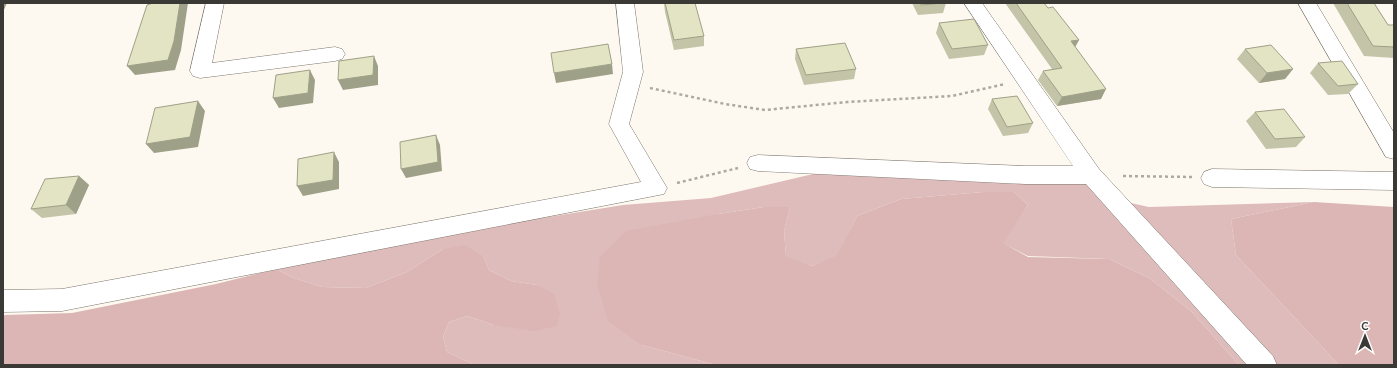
<svg xmlns="http://www.w3.org/2000/svg" width="1397" height="368" font-family="Lato,sans-serif">
<style>
.green{fill:#debcbb}
.forest{fill:#dbb6b4}
.lines{fill:none;stroke-linecap:round;stroke-linejoin:round}
.minor-casing{stroke:#7a746b;stroke-width:1}
.path{stroke:#ada9a2;stroke-width:2.5;stroke-dasharray:3 3;stroke-linecap:butt}
.minor{fill:#fff;fill-rule:evenodd}
.wall{fill:#c3c4a8}
.shaded-wall{fill:#9fa088}
.building{fill:#e3e4c3;stroke:#9fa088}
</style>
<rect width="100%" height="100%" fill="#fef9f0"/>
<path class="green" d="M845,172L1088,181L1108,198L1149,207L1314,202L1231,219L1236,255L1339,365H1239L1191,311L1149,278L1109,259L1028,256L1002,243L1028,205L1014,192H983L901,199L857,216L836,257L812,266L786,257L784,231L790,207H764L718,214L642,345L716,365H475L447,352L443,337L449,322L467,316L494,325L537,285L511,281L489,270L484,257L443,249L407,272L366,288L322,287L291,277L276,269L474,229L623,205L711,198L813,174Z"/>
<path class="forest" d="M983,192H1014L1028,205L1003,243L1028,257L1109,259L1149,278L1191,311L1239,365H716L642,345L608,321L597,283L600,257L626,231L718,214L764,207H790L784,231L786,256L812,266L836,256L857,216L901,199Z
M1314,202L1394,207V365H1339L1236,255L1231,219Z
M465,245L484,257L489,270L511,281L537,285L554,294L560,314L557,326L534,331L494,325L467,316L449,322L443,337L447,352L475,365H3V316L5,315L72,313L216,284L276,269L291,277L322,287L366,288L407,272L443,249Z"/>
<g class="lines">
<g class="minor-casing">
<path id="minor" d="M206,3H224L212,63L335,47L342,49L345,54L342,59L335,61L200,78L193,76L190,71Z
M616,3H634L643,72L629,124L667,188L664,194L62,311L3,312V290L62,289L641,182L609,124L623,72Z
M964,3H982L1099,169L1273,356L1277,365H1247L1086,184H1025L758,171L750,169L747,163L750,157L758,155L1025,166H1073Z
M1298,3H1316L1394,133V159L1386,157Z
M1212,169L1394,172V190L1212,187L1204,184L1201,178L1204,172Z"/>
</g>
<path class="path" d="M650,88L725,104L765,110L847,102L952,96L1005,84
M1123,176L1192,177
M677,183L738,168"/>
<use href="#minor" class="minor"/>
</g>
<path class="wall" d="M664,3L704,36V46L674,50L665,12Z
M912,3H946L943,13L918,15Z
M1005,3H1044L1048,8L1079,40L1075,47L1101,99L1057,106L1038,80L1043,71L1052,69Z
M1333,3H1374L1388,25H1394V58L1364,56Z
M939,23L988,45L984,55L949,59L936,33Z
M796,49L856,69L854,79L804,85L795,59Z
M1245,49L1293,69L1285,79L1259,83L1237,59Z
M1318,63L1358,84L1348,94L1328,95L1310,73Z
M992,99L1033,123L1028,133L1003,136L988,109Z
M1255,112L1305,137L1296,147L1266,149L1246,121Z
M79,176L89,185L76,214L42,218L31,209Z"/>
<path class="shaded-wall" d="M3,3H7L3,12Z
M180,3H188L181,50L175,70L135,75L127,66Z
M1079,40L1074,49L1071,41Z
M374,56L378,66V85L343,90L338,80Z
M612,64L613,74L556,83L554,73Z
M1293,69L1285,79L1259,83L1267,73Z
M310,70L315,80L313,103L279,108L273,98Z
M1106,89L1101,99L1057,106L1062,97Z
M198,101L205,111L198,147L154,153L146,144Z
M436,135L440,145L442,171L406,178L401,169Z
M334,152L339,162V189L303,196L297,186Z
M79,176L89,185L76,214L66,205Z"/>
<path class="building" d="M153,3H180L174,41L168,60L127,66L147,5Z
M665,3H695L704,36L674,40Z
M920,3H944L921,5Z
M1016,3H1044L1048,8L1053,7L1079,40L1071,41L1106,89L1062,97L1043,71L1062,68Z
M1347,3H1374L1388,25H1394V47L1373,46Z
M974,19L988,45L952,49L939,23Z
M845,43L856,69L806,75L796,49Z
M608,44L612,64L554,73L551,53Z
M1271,45L1293,69L1267,73L1245,49Z
M374,56L373,75L338,80L339,61Z
M1342,61L1358,84L1338,86L1318,63Z
M310,70L308,93L273,98L276,75Z
M1017,96L1033,123L1007,127L992,99Z
M198,101L190,137L146,144L155,108Z
M1284,109L1305,137L1275,139L1255,112Z
M436,135L438,162L401,169L400,142Z
M334,152L333,180L297,186L298,159Z
M79,176L66,205L31,209L45,179Z"/>
<rect width="1397" height="368" fill="none" stroke="#3b3935" stroke-width="8"/>
<g transform="translate(1365 336)" stroke="#ffffff" stroke-width="3" paint-order="stroke">
<path d="M0-3L7 15L0 10L-7 15Z" fill="#3b3935"/>
<text y="-6" font-size="11" font-weight="bold" text-anchor="middle" fill="#3b3935">С</text>
</g>
</svg>
